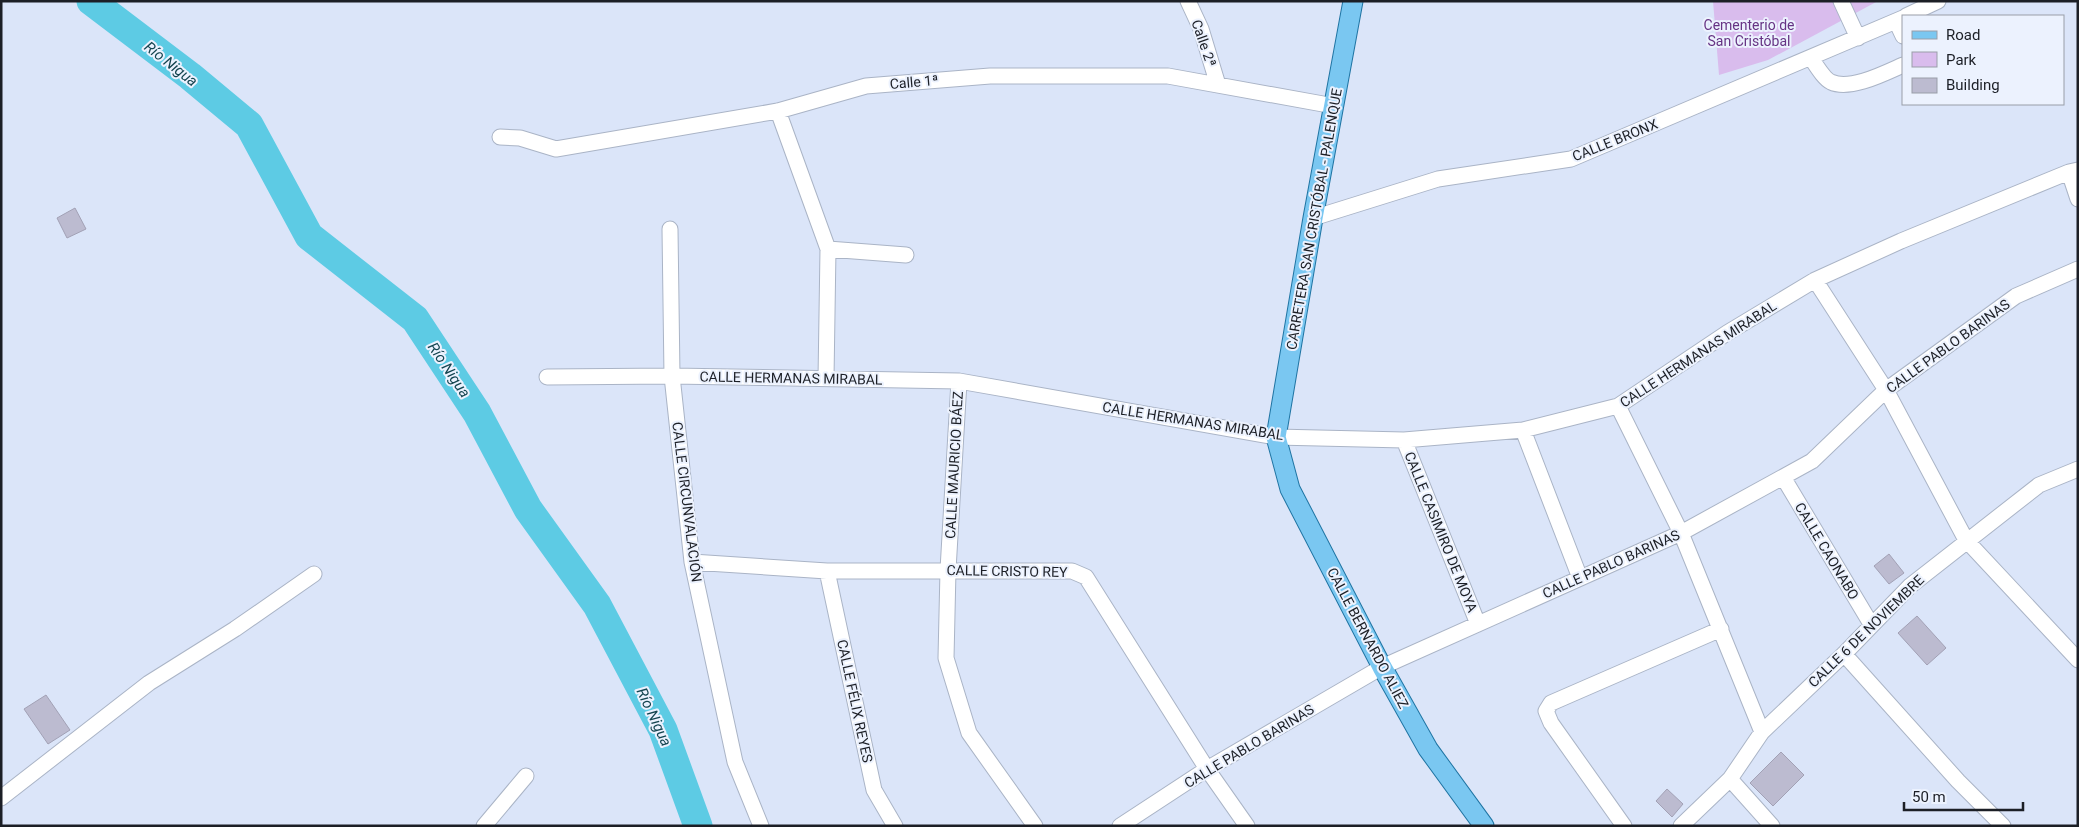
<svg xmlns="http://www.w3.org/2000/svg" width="2079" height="827" font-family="Roboto,sans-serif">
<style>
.green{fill:#d9bced}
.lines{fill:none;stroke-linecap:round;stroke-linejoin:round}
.river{stroke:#5dcbe4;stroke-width:29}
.building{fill:#bcbbd0;stroke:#a2a1b5}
.minor-casing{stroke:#aab4c6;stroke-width:17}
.major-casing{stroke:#1f74a3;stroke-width:21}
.minor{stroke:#fff;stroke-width:15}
.major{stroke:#7ac7f1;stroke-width:19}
.labels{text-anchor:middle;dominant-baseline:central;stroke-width:4;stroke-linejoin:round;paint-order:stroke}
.park-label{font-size:14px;fill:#663384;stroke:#ecf2fe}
.street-label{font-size:14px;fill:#1c1f26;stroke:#ecf2fe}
.water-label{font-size:15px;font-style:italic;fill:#144550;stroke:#ecf2fe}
</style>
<rect width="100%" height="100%" fill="#dbe5f9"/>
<path class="green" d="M1713,1H1878L1768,60L1719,75Z"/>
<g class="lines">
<path class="river" d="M91,1L190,76L249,125L309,236L415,319L477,413L528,509L597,605L663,730L698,826"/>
</g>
<path class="building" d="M75,208L86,229L67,238L57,218Z
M1889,554L1904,573L1889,584L1874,566Z
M1917,616L1946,648L1927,665L1898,633Z
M46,695L70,730L48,744L24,709Z
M1781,752L1804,775L1773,806L1750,783Z
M1667,789L1683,804L1672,817L1656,801Z"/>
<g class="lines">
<g class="minor-casing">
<path id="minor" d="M1188,1L1201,29L1218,85
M1841,1L1858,38
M1906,16L1938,1
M1896,21L1903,36
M1811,58C1816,65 1824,79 1831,82C1850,91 1885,73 1903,65
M778,111L828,249L826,379
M500,137L520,138L556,149L778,111L866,86L990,76H1168L1334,106
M2069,172L2078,199
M1313,218L1438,179L1571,159L1903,18
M670,229L672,376L692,562L735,762L761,826
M828,249L906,255
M1815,280L1886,390L1966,540L2078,660
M547,377L672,376L959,381L1276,437L1404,440L1523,430L1618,406L1727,333L1815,280L1901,241L2069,172L2078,170
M959,381L948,570L946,658L969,733L1035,826
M1618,406L1681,533L1762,732
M1523,430L1580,578
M1404,440L1478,624
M1783,477L1871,624
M692,562L827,571H1072L1086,577L1207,769L1247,826
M827,571L874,790L895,826
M1844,654L1958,781L2003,826
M1730,779L1772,826
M1,798L149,683L235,629L314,574
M484,826L526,776
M1120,826L1207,769L1382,667L1681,533L1812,461L1886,390L2016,296L2078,269
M1624,826L1551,723L1546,711L1551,703L1721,629
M1681,826L1730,779L1762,732L1844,654L1910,586L2039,485L2078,469"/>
</g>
<g class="major-casing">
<path id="major" d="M1353,1L1313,218L1276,437L1290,489L1382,667L1428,749L1484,826"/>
</g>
<use href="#minor" class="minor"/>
<use href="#major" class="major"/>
</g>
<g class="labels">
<g class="park-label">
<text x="1749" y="25">Cementerio de<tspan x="1749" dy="16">San Cristóbal</tspan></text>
</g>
<g class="street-label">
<text transform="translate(1204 43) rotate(71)">Calle 2ª</text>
<text transform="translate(914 82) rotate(-5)">Calle 1ª</text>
<text transform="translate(1615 140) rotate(-22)">CALLE BRONX</text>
<text transform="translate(1314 219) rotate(-80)">CARRETERA SAN CRISTÓBAL - PALENQUE</text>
<text transform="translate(1948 346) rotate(-36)">CALLE PABLO BARINAS</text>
<text transform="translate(1698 354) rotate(-33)">CALLE HERMANAS MIRABAL</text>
<text transform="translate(791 378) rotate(1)">CALLE HERMANAS MIRABAL</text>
<text transform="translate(1193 421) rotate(9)">CALLE HERMANAS MIRABAL</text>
<text transform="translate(954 465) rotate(-87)">CALLE MAURICIO BÁEZ</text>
<text transform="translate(687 502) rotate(83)">CALLE CIRCUNVALACIÓN</text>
<text transform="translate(1441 532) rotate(68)">CALLE CASIMIRO DE MOYA</text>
<text transform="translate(1827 551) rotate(59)">CALLE CAONABO</text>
<text transform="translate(1611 564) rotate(-24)">CALLE PABLO BARINAS</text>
<text transform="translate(1007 571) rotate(1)">CALLE CRISTO REY</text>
<text transform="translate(1866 631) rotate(-44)">CALLE 6 DE NOVIEMBRE</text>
<text transform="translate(1368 638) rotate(62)">CALLE BERNARDO ALIEZ</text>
<text transform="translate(855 701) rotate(78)">CALLE FÉLIX REYES</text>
<text transform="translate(1249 746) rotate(-31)">CALLE PABLO BARINAS</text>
</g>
<g class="water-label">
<text transform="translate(171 64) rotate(38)">Río Nigua</text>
<text transform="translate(449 370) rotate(56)">Río Nigua</text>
<text transform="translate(654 717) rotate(65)">Río Nigua</text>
</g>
</g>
<rect width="2079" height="827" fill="none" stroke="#1c1f26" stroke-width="5"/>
<rect x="1902" y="15" width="162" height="90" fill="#ecf2fe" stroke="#999ea8"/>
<rect x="1912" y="31" width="25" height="8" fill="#7ac7f1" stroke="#999ea8"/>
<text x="1946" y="40" font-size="15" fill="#1c1f26">Road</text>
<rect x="1912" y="52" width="25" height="15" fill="#d9bced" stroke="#999ea8"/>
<text x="1946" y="65" font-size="15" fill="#1c1f26">Park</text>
<rect x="1912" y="78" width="25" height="15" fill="#bcbbd0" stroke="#999ea8"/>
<text x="1946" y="90" font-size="15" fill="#1c1f26">Building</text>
<path d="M1904 802v8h119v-8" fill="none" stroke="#1c1f26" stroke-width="2.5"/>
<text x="1912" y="802" font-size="15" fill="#1c1f26" stroke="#ecf2fe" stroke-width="4" paint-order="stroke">50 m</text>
</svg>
